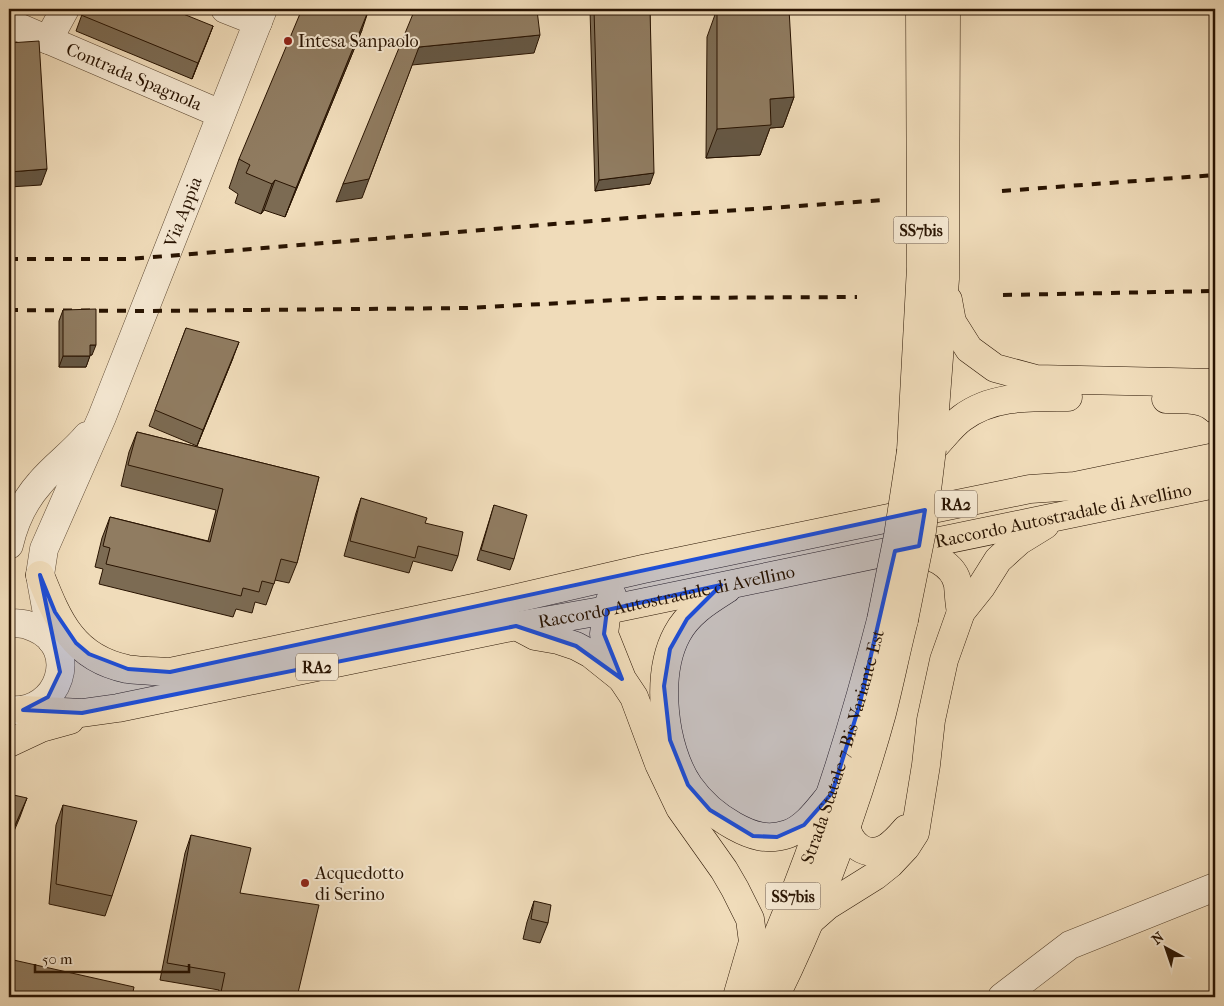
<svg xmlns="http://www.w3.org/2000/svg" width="1224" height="1006" font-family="'IM FELL French Canon',serif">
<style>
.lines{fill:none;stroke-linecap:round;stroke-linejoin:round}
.minor-casing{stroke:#5a452f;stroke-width:29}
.highway-casing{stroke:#281301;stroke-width:29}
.minor{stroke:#f5e8d2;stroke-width:28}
.highway{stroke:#f0dcba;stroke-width:28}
.rail{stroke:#281301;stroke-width:4;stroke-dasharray:9 9;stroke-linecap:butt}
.highway-bridge-casing{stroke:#281301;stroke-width:29;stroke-linecap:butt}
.highway-bridge{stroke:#f0dcba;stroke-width:28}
.wall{fill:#7c6b53;stroke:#281301}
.shaded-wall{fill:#655744;stroke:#281301}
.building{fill:#907c61;stroke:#281301}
.marked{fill:#1d4ed8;fill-opacity:0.2;stroke:#1d4ed8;stroke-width:4;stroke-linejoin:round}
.poi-dot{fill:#8f2418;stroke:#f5e8d2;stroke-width:2}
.labels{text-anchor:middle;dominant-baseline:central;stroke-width:4;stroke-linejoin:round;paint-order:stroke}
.shield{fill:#f5e8d2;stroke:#665340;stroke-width:1}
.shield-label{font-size:16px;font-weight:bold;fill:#281301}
.poi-label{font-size:18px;fill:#281301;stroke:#f5e8d2;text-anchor:start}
.street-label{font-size:18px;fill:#281301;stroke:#f5e8d2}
</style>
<rect width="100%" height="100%" fill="#f0dcba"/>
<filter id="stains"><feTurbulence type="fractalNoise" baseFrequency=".004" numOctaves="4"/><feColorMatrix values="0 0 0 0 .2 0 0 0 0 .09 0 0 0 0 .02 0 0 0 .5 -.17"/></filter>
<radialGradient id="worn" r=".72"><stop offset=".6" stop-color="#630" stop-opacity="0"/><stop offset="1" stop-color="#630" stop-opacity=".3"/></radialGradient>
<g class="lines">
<g class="minor-casing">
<g id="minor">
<path d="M225,9L258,22"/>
<path id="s1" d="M9,23L221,114"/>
<path d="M48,40L65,9"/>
<path d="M9,545C14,523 24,501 40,483C54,466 73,453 87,436"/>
<path d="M9,624C18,622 27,624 35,628C81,648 60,715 9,710"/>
<path id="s2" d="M52,641L40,575L44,549L102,417L263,9"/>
<path d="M1002,997L1070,945L1215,887"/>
</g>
</g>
<g class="highway-casing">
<g id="highway">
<path d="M948,300L952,322L969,349L995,368L1036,379L1215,383"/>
<path d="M1166,399C1183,400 1202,397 1215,409"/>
<path d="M932,449L945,279L946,9"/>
<path d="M932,449C942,439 951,426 962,418C993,395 1031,397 1068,397"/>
<path d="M911,451L921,267L920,9"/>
<path d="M906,548C926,554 954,561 958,585C959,595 959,603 961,612"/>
<path d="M40,575C58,620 73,658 127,669C141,671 156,671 170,672L478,607L643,569L918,512L1030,489L1075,486L1215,457"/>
<path d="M727,589C708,601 688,613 677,634C655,675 663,748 689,786C701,803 716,816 734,826C752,836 768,841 788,834C807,827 819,808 832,793"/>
<path d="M612,595L607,610L604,634L622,679L634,697L659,764L680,808L724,870L735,889L750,919L753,942L737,997"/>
<path d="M518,627L535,636L558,640L576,646L591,654L621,678"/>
<path id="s3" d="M23,710L82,713L118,708L516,626L607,610L1215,484"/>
<path d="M9,743L41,728L70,720"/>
<path d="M846,825C849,844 866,859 886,848C894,843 900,836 906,829"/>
<path d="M811,920L827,906L875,876L890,864L906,847L915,833L926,765L931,720L944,660L961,612L981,587L998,560L1019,541L1045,525"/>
<path id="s4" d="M756,985C810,867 849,745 881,620"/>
<path d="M775,997C820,906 855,810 882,713C890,682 896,651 904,620"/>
</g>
</g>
<use href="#minor" class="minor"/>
<use href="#highway" class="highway"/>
<path class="rail" d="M1002,191L1215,175
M9,259H130L652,216L885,200
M1003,295L1215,291
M9,310L143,311L467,308L656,298L857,297"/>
<g class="highway-bridge-casing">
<path id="highway-bridge" d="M881,620L898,536L911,451
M904,620L922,531L932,449"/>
</g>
<use href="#highway-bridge" class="highway-bridge"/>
</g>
<path class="wall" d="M84,9L213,26L192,79L76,31Z
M590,9H650V184L595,191Z
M717,9L794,97L783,127L770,128L760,155L706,158L707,37Z
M362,30L285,217L264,210L261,214L235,203L238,194L229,188L239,159Z
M63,310L92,355H90L86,367H59V321Z
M186,328L233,358L197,446L149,426Z
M137,432L319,477L297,563L289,583L275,580L266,605L255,602L252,613L236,609L233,617L99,584L103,569L95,567L102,538L110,517L208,541L216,510L121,486L129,452Z
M361,498L425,523L458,556L452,571L413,561L409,573L344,556L356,513Z
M494,505L514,559L510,570L477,560Z
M63,805L112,896L105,916L49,904L56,825Z
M191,835L240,893L297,997H217L219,990L160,980L185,853Z
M534,901L548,923L540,943L523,939L527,922Z"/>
<path class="shaded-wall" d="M369,9L362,30L285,217L296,188Z
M213,26L207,42L192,79L198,63Z
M540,35L534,53L412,65L362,198L336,202L343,184L419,47Z
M794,97L783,127L770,128L760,155L706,158L717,129L770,99Z
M47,169L41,185L9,187V172Z
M654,173L650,184L595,191L599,180Z
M275,180L264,210L261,214L272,184Z
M239,342L233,358L197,446L203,430Z
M90,345H96L92,355H86Z
M63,356H90L86,367H59Z
M27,798L20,817L9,843V839Z"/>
<path class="building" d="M84,9H171L213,26L198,63L81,15Z
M302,9H369L296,188L275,180L272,184L246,173L250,165L239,159Z
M415,9H530V11L537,10L540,35L419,47L369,179L343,184Z
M594,9H650L654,173L599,180Z
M717,9H789L794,97L770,99L771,125L717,129Z
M39,41L47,169L9,172V43Z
M96,309V345H90V356H63V310Z
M186,328L239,342L203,430L155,410Z
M137,432L319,477L297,563L281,559L274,584L262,581L259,592L243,588L241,596L106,564L110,548L103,546L110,517L210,542L223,489L128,465Z
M361,498L427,518L425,523L463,532L458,556L418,546L415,558L350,541Z
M494,505L527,515L514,559L481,550Z
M9,794L27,798L9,839Z
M63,805L137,821L112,896L56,884Z
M191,835L251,848L240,893L319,905L297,997H220L225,973L167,963Z
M534,901L551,905L548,923L531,919Z
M9,959L134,987L132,997H9Z"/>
<path class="marked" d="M925,510L919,546L895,551L859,707L832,793L804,825L777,837L753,836L710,810L688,785L670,740L664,686L670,649L687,619L721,585L607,610L604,634L622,679L576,646L516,626L82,713L23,710L48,697L60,672L40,575L55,612L76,643L89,654L128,669L170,672Z"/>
<g class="poi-dot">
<circle cx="288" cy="41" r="5"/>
<circle cx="305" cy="883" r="5"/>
</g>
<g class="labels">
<g class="shield">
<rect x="893.5" y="216.5" width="55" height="27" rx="4"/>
<rect x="935" y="490.5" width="42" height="27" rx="4"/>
<rect x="296" y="653.5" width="42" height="27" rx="4"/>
<rect x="765.5" y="882.5" width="55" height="27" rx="4"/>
</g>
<g class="shield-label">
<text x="921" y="230">SS7bis</text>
<text x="956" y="504">RA2</text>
<text x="317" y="667">RA2</text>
<text x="793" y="896">SS7bis</text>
</g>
<g class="poi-label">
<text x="298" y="41">Intesa Sanpaolo</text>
<text x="315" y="873">Acquedotto<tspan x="315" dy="21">di Serino</tspan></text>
</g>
<g class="street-label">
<text stroke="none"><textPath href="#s1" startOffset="136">Contrada Spagnola</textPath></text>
<text stroke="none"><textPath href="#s2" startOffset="458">Via Appia</textPath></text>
<text stroke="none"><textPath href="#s3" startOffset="1060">Raccordo Autostradale di Avellino</textPath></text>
<text stroke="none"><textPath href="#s3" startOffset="655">Raccordo Autostradale di Avellino</textPath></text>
<text stroke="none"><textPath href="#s4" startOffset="254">Strada Statale 7 Bis Variante Est</textPath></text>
</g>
</g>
<rect width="1224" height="1006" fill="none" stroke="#f0dcba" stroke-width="30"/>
<rect x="10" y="10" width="1204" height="986" fill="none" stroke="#281301" stroke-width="2.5"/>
<rect x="15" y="15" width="1194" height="976" fill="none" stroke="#281301"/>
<g transform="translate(1166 948) rotate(320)" stroke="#f5e8d2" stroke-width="4" paint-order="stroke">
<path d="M0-4L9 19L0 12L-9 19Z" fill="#281301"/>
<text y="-8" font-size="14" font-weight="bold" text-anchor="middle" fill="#281301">N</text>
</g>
<path d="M35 964v8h154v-8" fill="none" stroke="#281301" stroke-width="2.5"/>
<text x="42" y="964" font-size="15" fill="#281301" stroke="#f5e8d2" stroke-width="4" paint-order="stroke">50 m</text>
<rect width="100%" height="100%" filter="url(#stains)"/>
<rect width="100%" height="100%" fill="url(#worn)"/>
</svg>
